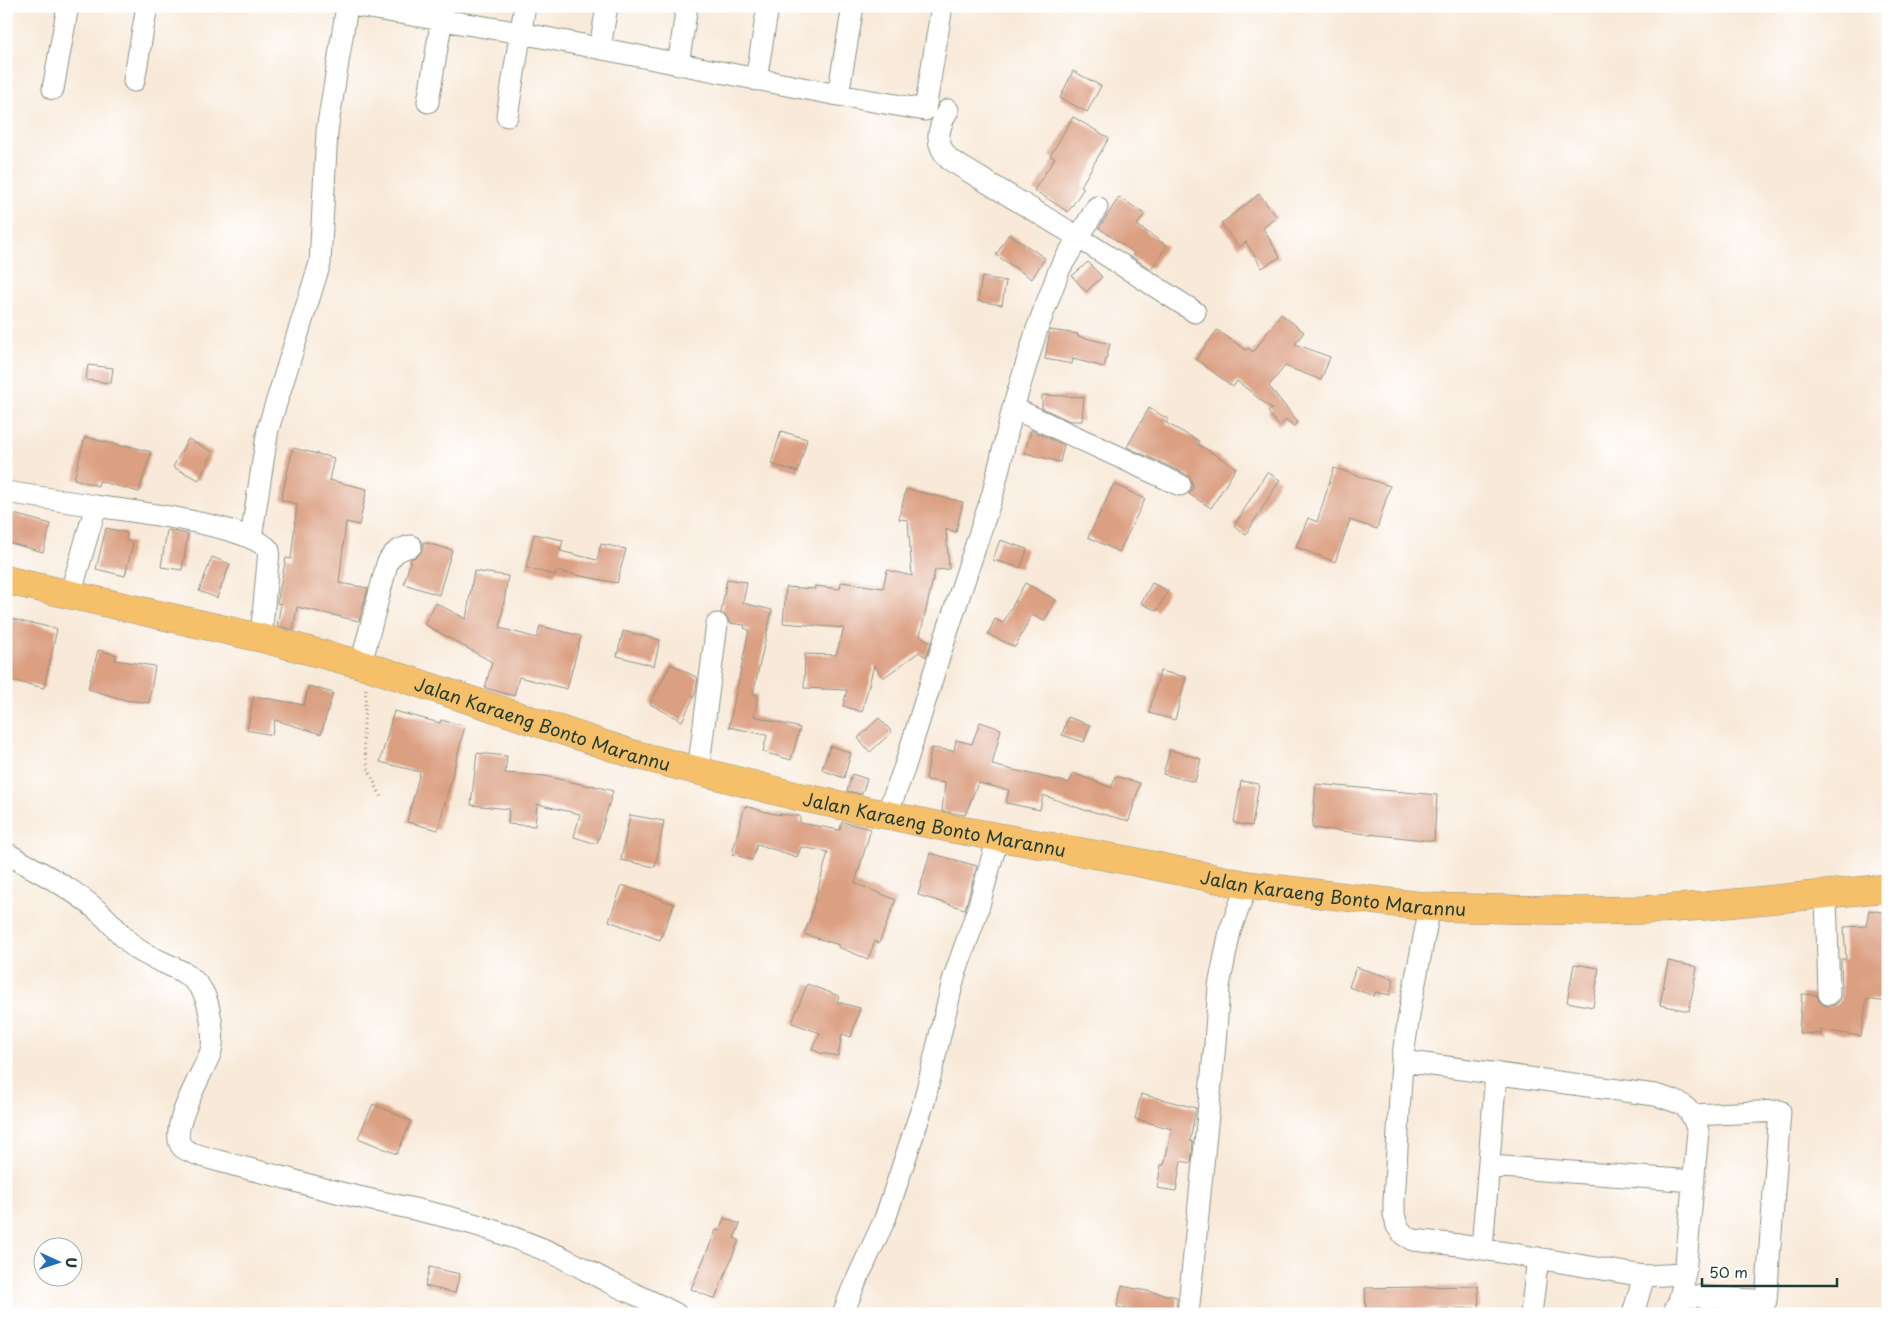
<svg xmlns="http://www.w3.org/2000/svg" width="1894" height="1320" font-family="'Playpen Sans',sans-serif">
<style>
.building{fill:#db9f81}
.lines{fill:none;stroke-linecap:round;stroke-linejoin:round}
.minor-casing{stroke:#8c9386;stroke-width:23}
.primary-casing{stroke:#8c9386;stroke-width:29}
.path{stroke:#8c9386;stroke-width:3;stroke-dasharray:1 4;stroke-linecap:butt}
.minor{stroke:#fff;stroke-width:21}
.primary{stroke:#f6c06b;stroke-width:28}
.labels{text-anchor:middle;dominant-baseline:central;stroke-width:4;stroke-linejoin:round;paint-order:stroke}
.street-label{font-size:18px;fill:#1f3d34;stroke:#fff}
</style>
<rect width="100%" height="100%" fill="#fff"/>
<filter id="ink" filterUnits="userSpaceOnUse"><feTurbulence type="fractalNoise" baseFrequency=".02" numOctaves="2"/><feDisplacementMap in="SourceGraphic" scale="10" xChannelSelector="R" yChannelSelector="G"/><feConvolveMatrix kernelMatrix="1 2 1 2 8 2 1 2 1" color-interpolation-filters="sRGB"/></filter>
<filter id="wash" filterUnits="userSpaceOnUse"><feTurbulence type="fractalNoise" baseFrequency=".0096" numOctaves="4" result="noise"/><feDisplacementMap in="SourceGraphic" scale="20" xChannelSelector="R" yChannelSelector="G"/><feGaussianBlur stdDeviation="1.12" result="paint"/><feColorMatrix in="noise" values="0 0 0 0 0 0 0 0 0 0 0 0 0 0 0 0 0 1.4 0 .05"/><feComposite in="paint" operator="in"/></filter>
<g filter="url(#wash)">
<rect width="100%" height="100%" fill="#f8e9d8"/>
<g id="blocks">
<path class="building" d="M1073,71L1101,86L1087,112L1060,98Z
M1073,117L1109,138L1081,186L1084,188L1068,212L1034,190L1055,158L1050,156Z
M1259,194L1277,217L1263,228L1280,257L1262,268L1246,242L1239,247L1221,224Z
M1119,197L1145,214L1137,225L1167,246L1151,269L1132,257L1134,253L1099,228Z
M1009,234L1045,258L1032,279L996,255Z
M1088,262L1102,277L1086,292L1072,276Z
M982,277L1006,281L1002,305L978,301Z
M1281,314L1304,332L1295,344L1330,357L1321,380L1285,366L1269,386L1298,422L1294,426L1286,420L1279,426L1268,412L1272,409L1237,381L1233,387L1196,359L1217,330L1246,350L1248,348L1253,352Z
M1050,330L1078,334L1077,336L1110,344L1104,367L1073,359L1072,364L1045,359Z
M88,365L113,368L111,383L86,380Z
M1042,395L1084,397L1082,421H1070L1042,408Z
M1149,408L1168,419L1166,423L1199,441L1198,444L1236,468L1211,508L1189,494L1193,488L1192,483L1190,477L1186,474L1127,447Z
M1031,430L1064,445L1060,462L1025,453Z
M781,431L807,439L798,472L771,464Z
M85,437L125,447V445L151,452L139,492L99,481L98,486L74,479Z
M188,439L213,452L199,480L173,467Z
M293,448L334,458L329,480L367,489L359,525L346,522L339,583L368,588L359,621L297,607L293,630L277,626L281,604L277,603L286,558L291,559L297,504L281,500Z
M1334,468L1390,486L1377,529L1350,520L1335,562L1296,547L1308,518L1317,522Z
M1267,472L1280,480L1246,534L1234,526Z
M1114,484L1145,499L1119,552L1088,537Z
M906,489L963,502L956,532L946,529L949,569L935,570L920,636L931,642L926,657L919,652L883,678L874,665L862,712L843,706L847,690L804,688L805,654L836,655L844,628L783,623L786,587L815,589V586L840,589L841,582L883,588L887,570L912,576L908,520L899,519Z
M6,512L51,524L43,552L6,542Z
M106,528L127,533L126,540L133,543L125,576L96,569Z
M167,530L188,534L182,570L161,567Z
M534,534L563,540L560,551L597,560L601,544L626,549L617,583L556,571L555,575L526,568Z
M1000,540L1027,549L1021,568L993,560Z
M423,542L452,550L439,595L404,584L411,559L420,554L423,549Z
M212,557L230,564L217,598L199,591Z
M474,571L508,576L500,628L537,638L540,626L581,636L567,689L519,677L514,696L485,688L492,662L424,624L436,603L466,619Z
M727,579L747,582L743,603L772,610L753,694L758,695L754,716L800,728L791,760L763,752L767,735L729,727L749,630L744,628L745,625L729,623L728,619L721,613Z
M1025,583L1056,600L1044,621L1032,615L1015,647L988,634L995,619L1003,623Z
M1152,583L1168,591L1157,611L1141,603Z
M6,617L31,624V623L57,629L44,688L6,679Z
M623,631L660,640L654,666L617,656Z
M98,650L117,655L115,660L155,666L149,703L126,700L88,689Z
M671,664L698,678L695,694L682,721L650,704Z
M1160,671L1186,677L1175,720L1149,713Z
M309,686L333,693L321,734L275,720L272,735L247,730L254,696L304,705Z
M394,711L440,723L441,720L465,726L438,830L407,822L420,772L380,762Z
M1068,717L1090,725L1084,742L1062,735Z
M879,718L892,732L870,752L858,738Z
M980,722L1001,729L992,765L1069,783L1073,773L1112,788L1115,776L1140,783L1129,821L1087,810V811L1043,795L1040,810L1006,803L1009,790L978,783L965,815L942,811L945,783L926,780L931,748L954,751L956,740L972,744Z
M830,746L851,753L844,778L822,770Z
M1170,750L1201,759L1195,782L1163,774Z
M477,753L507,756L505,773L545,776L590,786L591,785L613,791L597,844L574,837L580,814L537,804L535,826L508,824L509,809L471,805Z
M852,774L867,779L862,794L847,791Z
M1241,781L1259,784L1252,826L1234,823Z
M1316,784L1437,795L1434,841L1312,828Z
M745,806L774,814L800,816V823L840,830L842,822L871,829L855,883L896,900L879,943L875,941L868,959L838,947L839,945L804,934L809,922L828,852L801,847L797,857L757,844L752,860L732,854Z
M630,815L664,821L655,867L621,860Z
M930,853L977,866L965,909L918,895Z
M622,885L674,904L660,940L609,921Z
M1869,910L1888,913V1002L1867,999L1861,1036L1821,1030V1034L1799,1033L1802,994L1817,995L1819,1001L1824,1005L1829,1006L1835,1005L1840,1000L1842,994L1841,959H1846L1844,927L1866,926Z
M1668,961L1697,967L1689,1011L1660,1005Z
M1574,964L1599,968L1593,1007L1567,1002Z
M1356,967L1394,979L1390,995L1376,992L1374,996L1349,987Z
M807,984L839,996L837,1002L860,1008L851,1037L842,1034L838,1056L820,1053L812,1049L820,1033L792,1023Z
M1141,1094L1196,1108L1190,1141L1193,1142L1191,1163L1181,1161L1176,1191L1157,1188L1161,1165H1164L1172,1129L1135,1119Z
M373,1104L411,1121L397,1154L358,1138Z
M724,1218L740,1224L734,1238L739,1240L715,1299L691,1289L716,1230L719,1231Z
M430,1267L460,1274L455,1293L425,1286Z
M1122,1286L1177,1297L1176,1314H1152L1117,1307Z
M1478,1286L1479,1308L1366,1310L1365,1288Z"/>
</g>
</g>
<g filter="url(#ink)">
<use href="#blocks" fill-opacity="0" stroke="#8c9386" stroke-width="1"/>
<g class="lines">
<g class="minor-casing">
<path id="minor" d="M357,6L521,33L838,95L853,6
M600,48L607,6
M678,65L687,6
M756,80L768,6
M134,81L147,6
M53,89L68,6
M838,95L925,110L942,6
M428,102L444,6
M948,110C938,128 933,143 950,160L1078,237L1195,312
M507,116L525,6
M1013,408L1180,485
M6,492L96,506L70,595
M96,506C133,512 247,524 269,550L261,638
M251,538L268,429L320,263L327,131L347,6
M361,664L387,564C392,553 399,549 411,546
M698,772L717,624
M887,814L904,769L937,663L993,493L1013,408L1037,329L1060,268L1097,207
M6,853C37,871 71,887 97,910C112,922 122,938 137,949C159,964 190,968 203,992C210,1005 215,1037 211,1051C205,1070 167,1129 182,1147C189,1156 272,1174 289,1179C354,1200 424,1207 489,1229C515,1238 543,1248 567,1260C581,1267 595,1275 609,1282C631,1293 654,1302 676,1314
M1826,895L1829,994
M1402,1061L1655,1095C1682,1103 1689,1103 1698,1131L1685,1274L1644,1276L1459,1245L1413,1240L1404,1235L1397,1226L1394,1214V1202L1402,1061L1411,1003L1430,907
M1489,1166L1694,1181
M1482,1249L1496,1073
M1681,1295L1766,1301L1780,1111L1693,1115
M843,1314L852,1290L885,1219L924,1102L954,977L977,912L998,837
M1188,1314L1215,1044L1219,986L1230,931L1247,885
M1531,1314L1538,1258
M1633,1314L1644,1276
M1673,1314L1679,1301L1684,1281"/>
</g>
<g class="primary-casing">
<g id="primary">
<path id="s1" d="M6,580L261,638L367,666L633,754L796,796L954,829L1131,861L1247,885L1430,907L1581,911L1644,910L1705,906L1888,888"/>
</g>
</g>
<path class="path" d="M366,689L363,741L368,768L381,797"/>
<use href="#minor" class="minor"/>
<use href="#primary" class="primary"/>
</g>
</g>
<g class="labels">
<g class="street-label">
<text stroke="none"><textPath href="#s1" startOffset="556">Jalan Karaeng Bonto Marannu</textPath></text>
<text stroke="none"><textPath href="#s1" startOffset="961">Jalan Karaeng Bonto Marannu</textPath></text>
<text stroke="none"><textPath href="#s1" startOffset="1366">Jalan Karaeng Bonto Marannu</textPath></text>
</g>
</g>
<rect width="1894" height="1320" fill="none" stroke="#fff" stroke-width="25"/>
<g transform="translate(58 1262) rotate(93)"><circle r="24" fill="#ffffff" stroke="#a5b1ae"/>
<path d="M0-4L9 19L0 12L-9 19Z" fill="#1f6fb2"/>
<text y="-8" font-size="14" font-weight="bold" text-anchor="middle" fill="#1f3d34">U</text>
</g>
<path d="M1702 1278v8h135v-8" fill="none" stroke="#1f3d34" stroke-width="2.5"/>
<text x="1709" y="1278" font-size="15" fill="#1f3d34" stroke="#ffffff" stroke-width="4" paint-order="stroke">50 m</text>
</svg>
